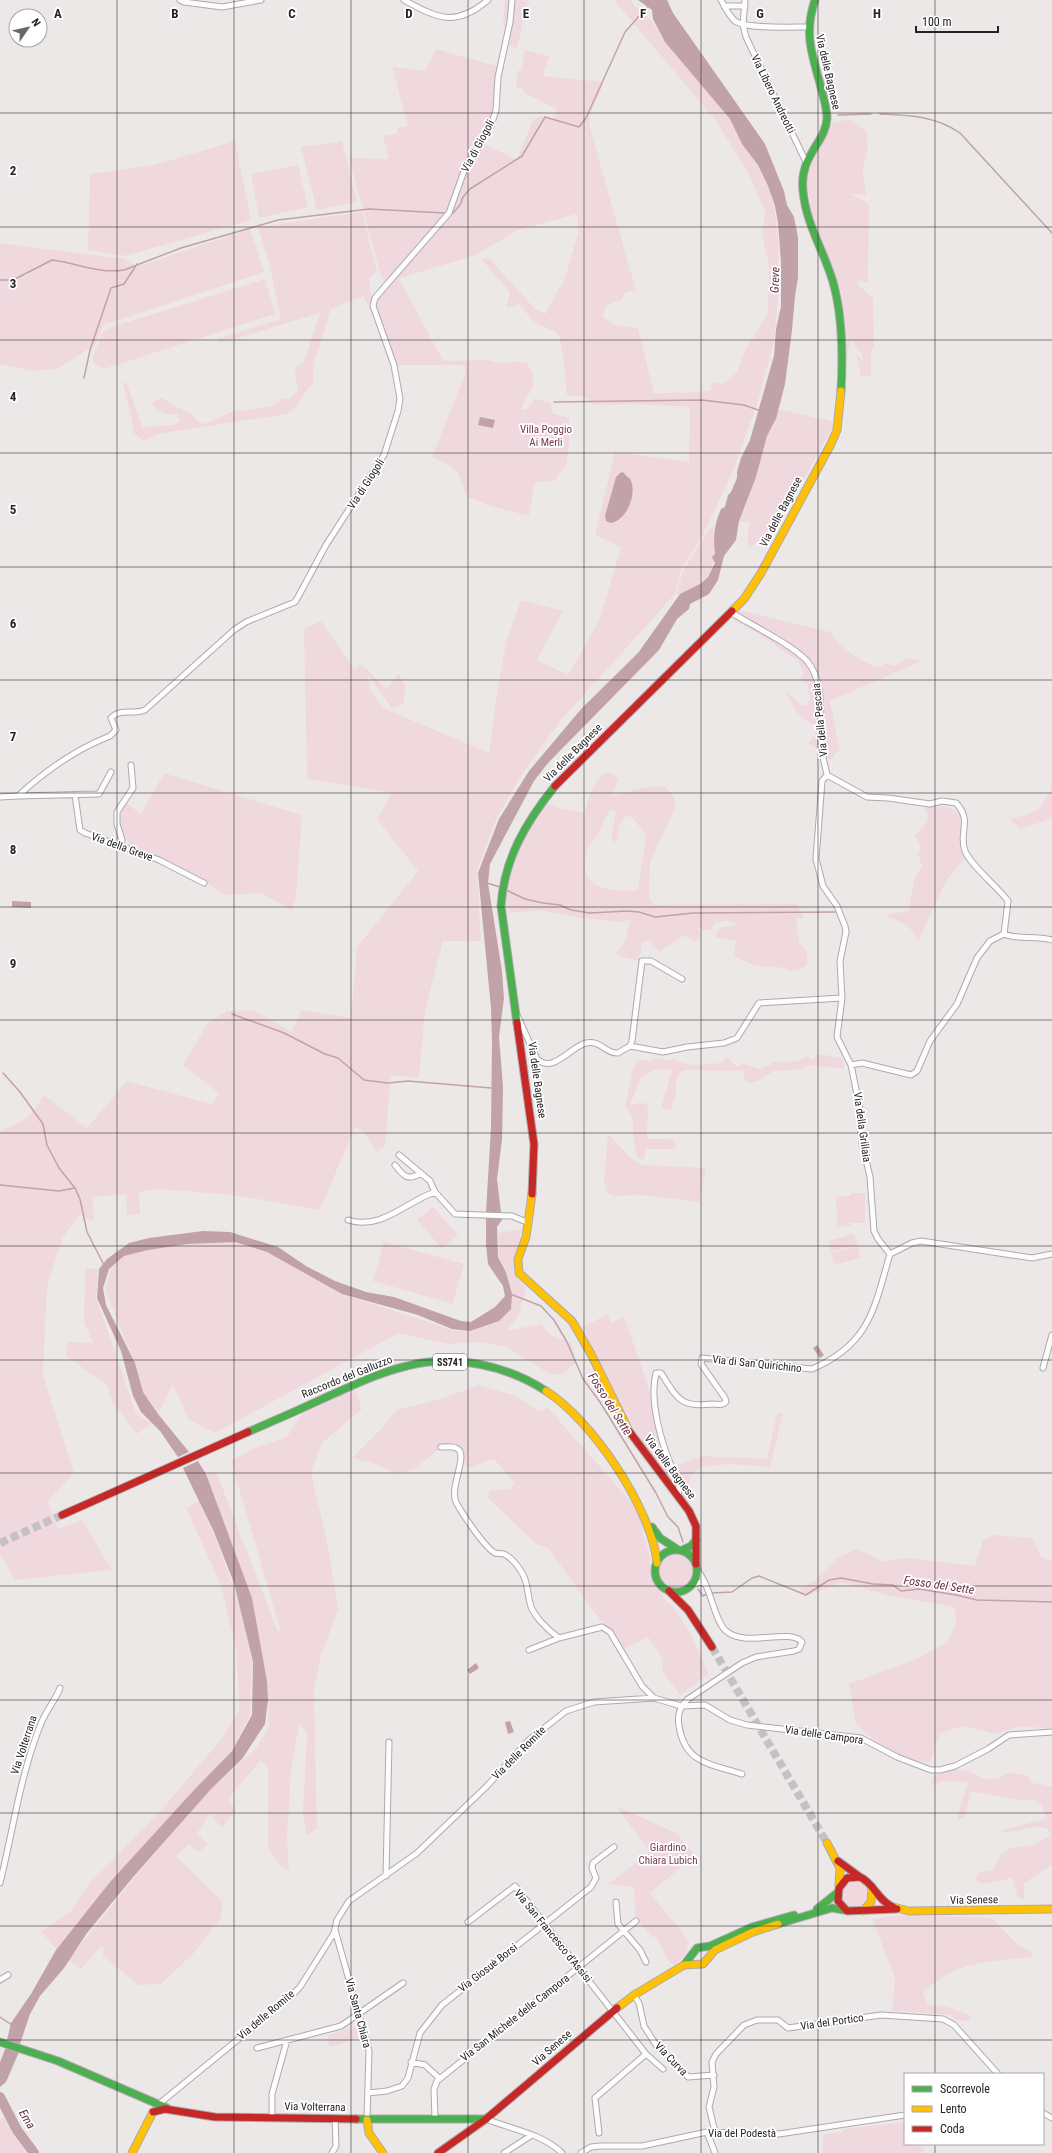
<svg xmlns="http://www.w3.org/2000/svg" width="1052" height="2153" font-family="'Roboto Condensed',sans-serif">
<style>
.green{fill:#f0d9de;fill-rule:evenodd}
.water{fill:#c1a2a8}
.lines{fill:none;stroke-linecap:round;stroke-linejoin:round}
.stream{stroke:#c1a2a8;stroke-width:1.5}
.river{stroke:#c1a2a8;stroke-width:10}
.primary-tunnel{stroke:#c5c0c1;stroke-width:8;stroke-dasharray:8 4;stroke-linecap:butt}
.street-casing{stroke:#aeaaaa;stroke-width:7}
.fast-casing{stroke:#aeaaaa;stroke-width:9}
.slow-casing{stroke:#aeaaaa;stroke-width:9}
.jam-casing{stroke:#aeaaaa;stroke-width:9}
.street{stroke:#fcfcfc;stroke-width:5}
.fast{stroke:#4caf50;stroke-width:7}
.slow{stroke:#ffc107;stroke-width:7}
.jam{stroke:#c62828;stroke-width:7}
.grid{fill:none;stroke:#262223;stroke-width:1;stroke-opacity:0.55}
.labels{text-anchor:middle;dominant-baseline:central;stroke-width:3.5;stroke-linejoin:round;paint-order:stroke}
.shield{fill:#fff;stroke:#676465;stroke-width:1}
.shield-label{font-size:10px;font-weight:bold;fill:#262223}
.street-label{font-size:11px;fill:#262223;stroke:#fff}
.park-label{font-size:11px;fill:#763b4c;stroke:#fff}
.water-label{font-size:12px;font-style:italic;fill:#672e3f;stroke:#fff}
.grid-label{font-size:13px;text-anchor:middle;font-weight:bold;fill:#262223;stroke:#fff;stroke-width:3.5;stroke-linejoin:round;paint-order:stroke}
</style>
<rect width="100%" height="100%" fill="#ede8e8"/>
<path class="green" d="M505,0H528L517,48L509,46L510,28L503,26Z
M614,0H631L634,5L651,20L665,42L730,119L742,144L758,165L769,190L774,206L778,239L779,288L774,341L757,404L733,471L704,533L681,570L675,594L561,720L522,774L497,817L477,871L481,941H443L425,1011L419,1078L391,1075L385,1146L377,1152L363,1131L355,1127L320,1210L233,1195L157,1189L139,1192L140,1214L127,1216L126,1194L93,1197L94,1222L80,1214L63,1237L47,1287L43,1375L74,1473L48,1501L58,1529L82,1520L112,1570L15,1580L0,1554V1132L29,1117L44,1095L87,1128L127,1081L211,1104L220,1094L183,1065L207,1024L227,1011L253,1010L292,1032L301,1010L351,1018L357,947L418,871L377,819L392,793L307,779L304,629L321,621L354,669L362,664L386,689L399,674L406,687L403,704L392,708L367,674L370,690L383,708L489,753L496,700L506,643L521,600L563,611L537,660L568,675L600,619L621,547L595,535L615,452L689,462L690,407L634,404L594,405L586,397L567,395C566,385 562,341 559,336C554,328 545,329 538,324C531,320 524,310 519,303L513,307H506L510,292L481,259H490L535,309L545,314L559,288L563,284L579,231L577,214L518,230L474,256L399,278L443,361L489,360C497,365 515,361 526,362C542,383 529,389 521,409L526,410L535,399L551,403L552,413L569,418V443L567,463L554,481L535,482L529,516L490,506L466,496L458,473L451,466L432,457L465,374V365H394L373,306L385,283L381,276L349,158L389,159L383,136L396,134L398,127L408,126L392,67L425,71L436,49L500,67L496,110L480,142L517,160L533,120L540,116L553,120L557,109L525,93L522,88H516L518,70L521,71L525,50L549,56L543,76L603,82V85L592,110L589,124L636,291L626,292L621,300L605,306L603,317L615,325L638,328L654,394C673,391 691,394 710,390L712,382L723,384L737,372L745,351L768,313L769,266L762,236L765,212L749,174L716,121Z
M851,119L866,131L868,146L863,170L866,195L851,194L866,202L869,206L868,282L859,281L857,284L873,298L874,347L871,352V376H861L857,355L863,361L862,354L851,340L847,357L845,352L842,294L814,223L807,186L808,171L831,123Z
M235,141L251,220L125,256L88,250L90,174L154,165Z
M342,141L357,202L317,210L301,147Z
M298,165L308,207L259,218L251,174Z
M362,212L377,272L369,278L372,302L368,305L363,296L331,309L313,366V384C302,394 300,406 287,414L164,433L150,437L144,441L132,432L133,426L123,383H127L142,427L173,425L180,421L177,414C165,415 159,413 151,403L161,398C173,403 179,410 191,413L198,422L205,424L231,412L270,407L284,398L289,400L298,390L295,373L296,367L304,362L320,313L225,342L219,343L218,340L219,338L281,319L270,267L258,227Z
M250,229L264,272L103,325L95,345L58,369L32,371L0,364V243L125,259L136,267Z
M265,279L275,314L104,369L95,364L92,359L102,333L109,328Z
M778,409L831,421L834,425L769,543L761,538L749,549L747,536L750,523L739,521L758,471L767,436L775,424Z
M714,526C712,551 721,574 693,588C688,590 683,594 676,594L683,571L709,529Z
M740,610L830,632C840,648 860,660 877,668L886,663L894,666L908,658L922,661L830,701L840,751L835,754L831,760L809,743L815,734L816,725C799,721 792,704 784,690L801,705H806L810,700L808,685L800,680L803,672L798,661L756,632L733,620L736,612Z
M605,772L615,775L618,780L612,797C627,792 644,785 660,787L663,785C670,792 676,797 675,808L650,862L649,899L655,905L798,904L804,918H796L799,943C808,950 808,954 807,965C787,978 791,967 775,967C771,966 768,968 765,967C754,967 744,960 734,957L736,941L716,937L717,930C724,925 730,928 737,924L726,921L716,922L710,930H702L696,926L700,933L699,939L695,941L685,935L659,952L647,940L642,943L639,961L619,956L615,953C628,942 626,934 631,919L622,922L579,918L542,910L511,913L504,903L508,870L515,851L531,823L546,802L555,807L584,813L593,786ZM611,809L616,811L611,838L615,843L619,836L618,828L626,815L634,819L646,836L638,890C618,891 584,893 585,864C586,859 586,853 588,849C591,842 596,837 600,831C604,823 605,815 611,809Z
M164,773L302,815L296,897L292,911L262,893L224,895L208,883L137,850L122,835L119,816L126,803L141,814Z
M1052,788V817L1050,819L1020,829L1010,819L1029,814L1040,808Z
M927,807C939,807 952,804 960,815L964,859L946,881L919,940L907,925L885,915L908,911L915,878L922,865L918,855L921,846L915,836L926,823L928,815L924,809Z
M819,1054L843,1058L844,1069L810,1065L803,1069L774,1071L758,1081L749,1083L744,1080L743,1071L683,1070L676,1079V1093L671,1109L666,1110L661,1108L672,1070L657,1069L642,1076L630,1104L645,1103L648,1107L647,1139H670L675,1142L676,1147L672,1149H647L643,1160L638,1158L635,1151L632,1116L625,1106L633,1069L637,1061L644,1060L649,1062C655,1057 659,1057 666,1061L673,1059C689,1068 705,1064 722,1063L727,1057L737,1067L743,1064L760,1069L777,1061C787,1063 798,1062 807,1056L811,1060Z
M608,1134L633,1160L643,1165L706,1168L699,1202L640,1195L614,1196L607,1193L604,1180Z
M851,1193H865V1223H851V1226L837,1227L836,1196H850Z
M433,1207L458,1235L442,1249L417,1220Z
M522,1229L514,1261V1273L526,1289L518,1316L506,1331L541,1324L550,1335L571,1343L576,1363L561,1375L548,1373L507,1347L481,1342L447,1344L399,1333L215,1433L188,1419L173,1384L158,1414L143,1392L135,1363L106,1292L110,1270L124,1256L148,1250L188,1244L235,1242L267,1252L342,1294L452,1330L470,1331L511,1309L512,1294L507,1272L499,1257L498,1233Z
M854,1234L857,1245L831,1252L828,1241Z
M384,1242L464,1264L453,1304L373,1281Z
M858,1246L861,1258L834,1265L831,1253Z
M85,1268L98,1269L96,1298L136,1413L151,1424L137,1434L112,1402L107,1385L66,1356L67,1342L93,1343L84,1322Z
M607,1314L612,1323L624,1316L646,1380L652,1402L655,1425L668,1465L675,1466L701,1456L767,1459L777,1413L783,1414L770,1467C753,1466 702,1459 692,1475C687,1483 689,1492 691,1500L686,1499L683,1490C670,1483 663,1472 654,1459C623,1416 606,1374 582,1328Z
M479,1385L516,1396L538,1411L548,1408L642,1514L643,1534L649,1553L652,1579L667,1602L673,1606L691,1635L709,1674L680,1695L663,1672L661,1656L648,1637L622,1650L548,1548L536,1544L488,1498L489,1491L510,1489L515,1483L494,1459L467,1468L456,1446H443L416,1468L398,1474L372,1463L352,1458L382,1428L397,1410L440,1399Z
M355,1390L362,1409L322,1443L311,1472L329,1551L338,1610L321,1656L314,1690L317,1829L307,1835L303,1813L307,1732L299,1725L291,1771L287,1837L289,1871L278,1863L268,1847V1770L261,1760L228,1799L236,1810L222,1828L210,1814L197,1833L208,1845L198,1852L189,1844L176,1856L223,1902L220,1919L193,1954L161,1984L139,1985L102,1955L105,1950L101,1946L81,1969L68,1960L138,1873L212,1788L256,1748L269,1727L267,1681L252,1598L206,1474L216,1471L277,1630L281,1632L231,1461L254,1448L287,1437L304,1410Z
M199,1501L218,1545L239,1603L252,1662L250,1715L232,1751L194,1790L110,1882L57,1949L41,1932L70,1912L89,1884L163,1808L223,1737L239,1710L237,1653L221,1585L186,1508Z
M994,1535L1032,1538L1042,1558L1052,1560V1728L1018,1727L994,1734L964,1726L940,1733L930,1763L906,1759L875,1741L856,1724L849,1684L919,1658L947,1642L956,1623L954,1607L890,1596L842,1582L804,1597L800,1589L815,1580L837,1558L857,1549L883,1561L910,1558L975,1566L983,1540Z
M658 1571a18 18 0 1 1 36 0a18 18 0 1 1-36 0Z
M958,1769C979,1771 987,1790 1009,1772L1028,1776L1032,1784L1038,1783L1052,1787V1865L1024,1883V1899L1018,1898L1012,1878L985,1884L979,1883L975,1878L980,1872L993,1870L1000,1855L1010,1848L1033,1845L1050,1836L1048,1829C1033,1822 1015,1836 999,1831L1045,1819C1046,1811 1042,1805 1035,1800H1016L971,1791L965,1817L958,1820V1815L968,1782L940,1781L936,1786L931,1784L933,1776Z
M616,1806L676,1833L695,1856L650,1893L689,1941L686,1954L674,1966L667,1959L656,1937H652L635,1915L634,1887L608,1884L650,1852Z
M842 1895a13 13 0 1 1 26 0a13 13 0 1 1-26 0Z
M901,1915L992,1918L1018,1945L1032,1952L1033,1957C991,1962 954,1960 923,1994L928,2004L947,2007L967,2014L970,2016L969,2021L956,2020L950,2015L892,2011L895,1978L872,1919Z
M355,2027L358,2031V2038L331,2047L328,2043V2035Z
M4,2117L26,2153H0V2119Z
M905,2122V2144H923L924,2153H822L824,2134L842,2132V2129Z"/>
<path class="water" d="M638,0H667L673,13L765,144L784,191L787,205L794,217L798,237V278L795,296L792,330L785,384L776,419L767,436L756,477L739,521L736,540L724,556L718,580L709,594L690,604L689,609L677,619L659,650L548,763L534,781L490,864L488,883L502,971L504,998L499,1037L503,1087L502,1139L497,1179L502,1220L497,1227L498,1257L506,1272L512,1294L511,1309L499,1321L470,1331L452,1329L418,1315L342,1294L267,1252L235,1242L188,1244L148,1250L124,1256L109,1269L103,1288L106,1305L135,1363L143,1392L158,1414L189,1452L178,1457L160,1431L141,1412L133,1396L121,1351L97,1298L99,1269L107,1259L129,1243L149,1238L203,1231L230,1232L278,1247L306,1266L335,1281L366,1292L394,1297L461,1321L471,1322L495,1307L505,1296L503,1286L488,1264L486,1245V1212L491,1127L492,1042L491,1008L478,873L499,819L529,771L582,708L638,653L680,594L700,584L708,577L715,563L712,557L715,554C713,537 714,525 721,509L725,507L728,495L731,492L737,478V472L741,458L750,440L774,356L776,329L781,307V262L778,223L775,206L768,186L758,165L742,144L730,119L665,42L653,19L652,10Z
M480,417L495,420L493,428L478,425Z
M623,472C625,475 628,477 630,479C638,493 627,520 611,523L606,521L605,516L616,477L620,473Z
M12,901L31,902V908L12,907Z
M817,1345L824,1355L820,1358L813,1348Z
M198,1461L206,1474L252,1598L267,1681L268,1700L265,1724L242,1759L212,1788L134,1876L87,1933L64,1968L40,1996L30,2014L20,2044L7,2040L11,2023L31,1994L56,1950L110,1882L194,1790L232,1751L252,1715L253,1662L234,1583L214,1532L183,1468Z
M476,1663L479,1668L470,1674L467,1670Z
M510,1721L514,1732L508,1734L505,1722Z
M6,2047L19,2052L6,2082L0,2087V2062Z"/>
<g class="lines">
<path class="stream" d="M880,114C908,115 936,116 960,133L1052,233
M838,115L871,114
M453,213L460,205L463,197L470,189L522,156L545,117L579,127L586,118L625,32L649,5
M0,280H13L52,260C77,263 98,274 124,270L181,248L278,220L369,209L445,213
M84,378L90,350L111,288L124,284L137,264
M554,402L702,400L744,405L761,411
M487,883L500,887
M504,889L525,899L543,903L560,905L571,910L590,913L627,911L639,912L655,917L693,913L839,912
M232,1014L284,1033L325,1054L338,1058L364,1080L388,1083L408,1081L491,1088
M3,1073L20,1092L43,1124L47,1145L59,1168L75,1188L80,1199L87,1232L104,1265
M0,1185L59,1191L75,1188
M510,1296L513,1295L541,1306L554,1320L567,1342L583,1379L600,1402L656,1493L668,1517L678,1527L683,1542
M698,1589L703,1596L707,1594
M710,1593L732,1592L752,1578L759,1576L806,1595L829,1580L841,1578L873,1584L893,1585L901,1591L919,1589L956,1595L977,1600L1052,1602
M0,2017L12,2025"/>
<path class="river" d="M0,2097L17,2130L34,2153"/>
<path class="primary-tunnel" d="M0,1543L62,1515
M712,1647L827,1843"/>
<g class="street-casing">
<path id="street" d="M180,0L184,2L222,7L261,0
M404,0C437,18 455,28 488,0
M721,0C725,7 729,16 735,21C745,29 793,27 807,27
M745,0L743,25L746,37L806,162
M724,6H745
M732,613C753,626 791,644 807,661C826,683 819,719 821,745C822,755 825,765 827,775L867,797L888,798L930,804L942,801L956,803C973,821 958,833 965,851C971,866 998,887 1008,901L1004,934C1017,940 1036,935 1052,940
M827,775L822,781L816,859L823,886L837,906L845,926L846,932L840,961L842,998L837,1037L851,1065L859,1104L862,1143L870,1177L874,1231L878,1239L890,1254
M75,795L80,830L85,833L159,860L204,883
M18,796L99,794L111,772
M0,797L18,796C46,770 74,750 110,736L116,730L111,718C119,708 134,715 145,710L234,630L246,622L295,602L298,597L326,545L384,455L398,411L400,399L394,365L373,306L375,298L449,213L464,171L491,126L496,110L498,77L510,22L512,0
M121,847L122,840L117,824V812L133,788L131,765
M518,1017L537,1059C553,1074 570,1047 586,1043C602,1040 605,1054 618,1053L630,1046L632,1041L642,961H651L682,979
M630,1046L663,1052L687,1047L724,1043L737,1038L759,1003L842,998
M851,1065L862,1063L911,1075L917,1071L930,1041L957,1004L977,958L990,941L1004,934
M399,1155L430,1181L435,1192L455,1214L512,1216L529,1223
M395,1165C404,1177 408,1181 421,1173
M348,1220C381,1231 407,1201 435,1192
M1043,1368L1052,1335
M441,1447C445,1447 452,1446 456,1448C470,1453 449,1486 456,1502C461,1512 485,1548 495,1553C497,1554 501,1553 504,1554C511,1557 517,1565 521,1571C528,1581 527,1592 530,1603C532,1615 549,1631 559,1638L602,1627L610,1632L642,1686L654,1698
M678,1494C682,1487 675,1475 672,1468C661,1442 649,1400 656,1373H661C677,1398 680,1408 712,1404C717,1404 723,1406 726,1402L725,1398L701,1364L702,1358L812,1369C870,1344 874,1309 890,1254L912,1243L921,1241L1032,1258L1052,1254
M698,1571C711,1587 714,1619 725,1630C744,1649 789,1627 802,1642L799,1649L794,1651L756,1657L742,1663L688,1699C680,1707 677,1714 679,1726C685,1764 711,1764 742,1774
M693,1584L701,1582L706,1585
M529,1650L559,1638
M386,1876L389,1742
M0,1883C13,1831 20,1776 40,1726C45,1712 55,1701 60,1688
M616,1902L618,1924L640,1950L646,1962
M468,1922L515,1886L646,2054L663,2069
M335,1930L369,2051L367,2120
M0,1980L8,1975
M634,1995L639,2003L644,2026L658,2048L667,2055L688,2077L714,2075
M257,2048L341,2026L403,1983
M411,2062L425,2065L439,2078
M368,2093L387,2091L402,2086L408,2078L420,2033L442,2005L591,1887L596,1878L592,1868L593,1863L614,1847
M159,2104L290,1997L300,1987L334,1933L337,1920L349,1901L417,1853L487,1786L529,1740L566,1711L594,1702L654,1698L681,1706L705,1705L730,1720L747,1725L861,1738L897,1757L931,1770H940L955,1766L988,1749L1009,1735L1052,1732
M1043,2113L1052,2118
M272,2117V2094L287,2040
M435,2118L434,2089L437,2081L636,1921
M486,2119C511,2129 543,2134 562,2153
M707,2132L715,2153
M715,2132L709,2107L714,2087L712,2062L716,2054L744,2025L757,2020H778L788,2028L881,2015L943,2019L954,2025L998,2074
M599,2133L595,2098L646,2054
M332,2153L336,2146L335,2118
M504,2153L532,2135
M581,2153L591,2147L600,2146H642L707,2132L779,2134L905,2115"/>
</g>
<g class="fast-casing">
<path id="fast" d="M815,0C803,35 813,57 822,91C824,100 827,109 827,118C826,143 799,155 803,191C806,224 824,251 833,282C843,317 843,355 841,391
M517,1023L501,906C504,859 526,822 555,786
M248,1432C276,1420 303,1408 331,1395C356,1384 381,1372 407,1366C454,1354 506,1365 546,1391
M652,1527L660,1538L677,1549
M655 1571a21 21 0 1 1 42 0a21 21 0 1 1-42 0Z
M682,1550L691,1546L696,1540
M817,1909L837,1893
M778,1924L832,1908L844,1910
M684,1965L697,1948L710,1946L752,1927L794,1915
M0,2042L58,2061L167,2108
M356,2119H486"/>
</g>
<g class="slow-casing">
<path id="slow" d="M732,611L744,599L761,573L831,444L837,430L841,391
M532,1194L526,1237L518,1259L519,1273L572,1321L591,1354L629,1431
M546,1391C592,1420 652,1509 657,1563
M827,1843L840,1868L839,1885
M893,1907L909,1911L1052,1909
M863,1911L871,1902L872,1888
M617,2008L634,1995L684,1965L703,1964L715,1950L753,1932L778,1924
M367,2120L369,2133L383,2153
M132,2153L153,2112"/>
</g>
<g class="jam-casing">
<path id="jam" d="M555,786L732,611
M517,1023L534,1144L532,1194
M629,1431L689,1511L696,1526V1564
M62,1515L248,1432
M669,1591L688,1610L712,1647
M838,1861L860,1877
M893,1907C877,1900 874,1883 860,1877L847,1878L839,1888L838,1901L847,1911L897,1909
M153,2112L165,2109L215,2117L356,2119
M438,2153L486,2119L617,2008"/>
</g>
<use href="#street" class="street"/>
<use href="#fast" class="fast"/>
<use href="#slow" class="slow"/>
<use href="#jam" class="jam"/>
</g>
<path class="grid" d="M117,0V2153M234,0V2153M351,0V2153M468,0V2153M584,0V2153M701,0V2153M818,0V2153M935,0V2074M0,113H1052M0,227H1052M0,340H1052M0,453H1052M0,567H1052M0,680H1052M0,793H1052M0,907H1052M0,1020H1052M0,1133H1052M0,1246H1052M0,1360H1052M0,1473H1052M0,1586H1052M0,1700H1052M0,1813H1052M0,1926H1052M0,2040H1052M935,2144V2153"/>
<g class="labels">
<rect class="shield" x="433" y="1354" width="34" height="16" rx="3"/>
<g class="shield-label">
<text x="450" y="1362">SS741</text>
</g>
<g class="street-label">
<text transform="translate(828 72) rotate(77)">Via delle Bagnese</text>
<text transform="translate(773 94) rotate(64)">Via Libero Andreotti</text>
<text transform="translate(478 146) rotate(-62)">Via di Giogoli</text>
<text transform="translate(366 484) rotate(-57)">Via di Giogoli</text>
<text transform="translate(781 512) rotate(-62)">Via delle Bagnese</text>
<text transform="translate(820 720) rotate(-96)">Via della Pescaia</text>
<text transform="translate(573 753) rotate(-45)">Via delle Bagnese</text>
<text transform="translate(122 847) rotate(20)">Via della Greve</text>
<text transform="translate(537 1080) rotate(82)">Via delle Bagnese</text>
<text transform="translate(862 1127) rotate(82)">Via della Grillaia</text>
<text transform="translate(757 1364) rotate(6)">Via di San Quirichino</text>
<text transform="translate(347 1377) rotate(-22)">Raccordo del Galluzzo</text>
<text transform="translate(670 1467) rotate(53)">Via delle Bagnese</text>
<text transform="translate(824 1735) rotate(8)">Via delle Campora</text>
<text transform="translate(24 1745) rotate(-72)">Via Volterrana</text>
<text transform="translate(519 1753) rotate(-45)">Via delle Romite</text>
<text transform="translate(974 1900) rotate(-1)">Via Senese</text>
<text transform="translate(553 1936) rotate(51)">Via San Francesco d'Assisi</text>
<text transform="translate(488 1968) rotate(-38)">Via Giosuè Borsi</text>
<text transform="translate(358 2013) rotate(75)">Via Santa Chiara</text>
<text transform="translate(266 2015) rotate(-40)">Via delle Romite</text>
<text transform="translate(515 2018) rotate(-38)">Via San Michele delle Campora</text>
<text transform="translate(832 2022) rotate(-8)">Via del Portico</text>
<text transform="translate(552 2048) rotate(-41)">Via Senese</text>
<text transform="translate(671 2059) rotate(46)">Via Curva</text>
<text transform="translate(315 2107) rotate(1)">Via Volterrana</text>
<text x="742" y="2133">Via del Podestà</text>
</g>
<g class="park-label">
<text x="546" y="429">Villa Poggio<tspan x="546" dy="13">Ai Merli</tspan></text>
<text x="668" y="1847">Giardino<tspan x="668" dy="13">Chiara Lubich</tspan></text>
</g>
<g class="water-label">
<text transform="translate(775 280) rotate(-88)">Greve</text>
<text transform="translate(610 1404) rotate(58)">Fosso del Sette</text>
<text transform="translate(939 1585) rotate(8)">Fosso del Sette</text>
<text transform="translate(27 2119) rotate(59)">Ema</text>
</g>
</g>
<g class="grid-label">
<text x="58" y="18">A</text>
<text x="175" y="18">B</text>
<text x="292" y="18">C</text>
<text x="409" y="18">D</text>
<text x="526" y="18">E</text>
<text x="643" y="18">F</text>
<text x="760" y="18">G</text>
<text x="877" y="18">H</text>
<text x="13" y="175">2</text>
<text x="13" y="288">3</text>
<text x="13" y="401">4</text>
<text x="13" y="514">5</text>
<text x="13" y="628">6</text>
<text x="13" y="741">7</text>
<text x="13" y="854">8</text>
<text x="13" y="968">9</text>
</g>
<rect x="904" y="2073" width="140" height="72" fill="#ffffff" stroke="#a8a7a7"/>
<rect x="912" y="2086" width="20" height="6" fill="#4caf50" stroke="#a8a7a7"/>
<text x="940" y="2093" font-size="12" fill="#262223">Scorrevole</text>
<rect x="912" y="2106" width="20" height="6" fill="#ffc107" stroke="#a8a7a7"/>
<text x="940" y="2113" font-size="12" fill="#262223">Lento</text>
<rect x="912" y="2126" width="20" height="6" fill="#c62828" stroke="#a8a7a7"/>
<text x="940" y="2133" font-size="12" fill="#262223">Coda</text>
<g transform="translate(28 28) rotate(56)"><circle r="19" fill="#ffffff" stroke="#a8a7a7"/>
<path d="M0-3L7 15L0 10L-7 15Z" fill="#6c6768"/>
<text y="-6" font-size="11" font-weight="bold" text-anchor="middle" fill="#262223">N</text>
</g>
<path d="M916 26v6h82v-6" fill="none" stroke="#262223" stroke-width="2"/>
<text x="922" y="26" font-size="12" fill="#262223" stroke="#ffffff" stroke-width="3" paint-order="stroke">100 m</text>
</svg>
